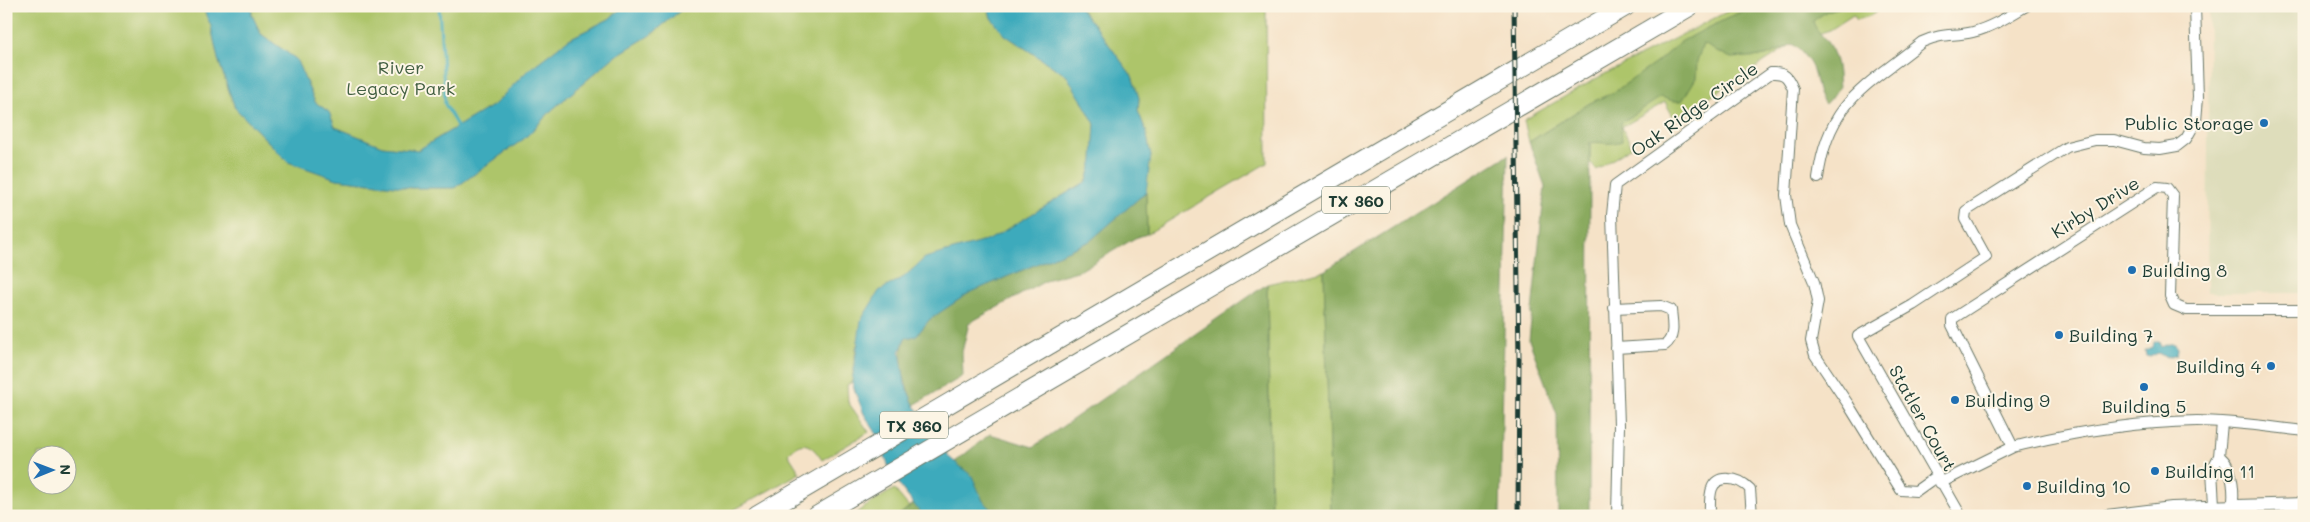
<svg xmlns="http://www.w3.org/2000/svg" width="2310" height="522" font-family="Mali,sans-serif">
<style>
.built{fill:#deddbb}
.green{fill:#adc56a;stroke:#66814f;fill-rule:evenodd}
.forest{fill:#8aaa5e;stroke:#547449}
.water{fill:#3daabc;stroke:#2e7478}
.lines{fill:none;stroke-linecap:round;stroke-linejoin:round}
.stream{stroke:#3daabc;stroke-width:3}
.minor-casing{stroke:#6a7767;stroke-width:12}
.tertiary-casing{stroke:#6a7767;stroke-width:14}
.motorway-casing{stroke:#6a7767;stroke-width:21}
.minor{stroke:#fff;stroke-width:10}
.tertiary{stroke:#fff;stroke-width:12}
.motorway{stroke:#fff;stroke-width:19}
.rail-casing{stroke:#1f3d34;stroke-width:5}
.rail{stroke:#fcf5e5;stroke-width:3;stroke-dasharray:9;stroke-linecap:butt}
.poi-dot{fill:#1f6fb2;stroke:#fcf5e5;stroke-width:2}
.labels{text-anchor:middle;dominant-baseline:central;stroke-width:4;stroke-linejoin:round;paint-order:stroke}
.shield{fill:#fcf5e5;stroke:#617469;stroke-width:1}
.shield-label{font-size:16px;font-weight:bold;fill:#1f3d34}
.park-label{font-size:18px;fill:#425f42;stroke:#fcf5e5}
.street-label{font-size:18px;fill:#1f3d34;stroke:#fcf5e5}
.poi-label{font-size:18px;fill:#1f3d34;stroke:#fcf5e5;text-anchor:start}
</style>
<rect width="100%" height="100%" fill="#fcf5e5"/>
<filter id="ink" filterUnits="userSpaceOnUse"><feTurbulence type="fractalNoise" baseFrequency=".02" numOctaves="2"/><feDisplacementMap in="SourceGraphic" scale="10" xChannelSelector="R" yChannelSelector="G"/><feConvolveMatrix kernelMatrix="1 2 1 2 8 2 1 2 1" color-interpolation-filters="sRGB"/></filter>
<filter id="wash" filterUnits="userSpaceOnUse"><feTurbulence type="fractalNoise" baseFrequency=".0096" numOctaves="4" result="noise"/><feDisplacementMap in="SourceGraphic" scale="20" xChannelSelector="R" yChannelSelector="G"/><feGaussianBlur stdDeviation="1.12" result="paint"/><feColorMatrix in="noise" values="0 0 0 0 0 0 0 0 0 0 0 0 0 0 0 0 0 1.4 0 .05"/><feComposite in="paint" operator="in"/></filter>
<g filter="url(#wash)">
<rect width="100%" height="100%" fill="#f5e2c7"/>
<path class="built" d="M2209,6H2304V293H2207Z"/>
<path class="green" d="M6,6H202L211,26L218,59L235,108L288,162L337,179L412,188H455L525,138L553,109L614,57L652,34L686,6H988L991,18L1005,35L1067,76L1082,100L1095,124L1093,160L1087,181L989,240L925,258L904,277L879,291L856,347L852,382L847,385L848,402L869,432L822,460C812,445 803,437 788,454L800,473L723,516H6ZM38,454H68V484H38Z
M251,6H624L609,19L569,39L527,71L495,104L418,150L382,146L335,127L329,112L315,102L296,59L261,34L252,15Z
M1078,6H1266L1267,163L1147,234L1146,183L1151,156L1146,131L1138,111L1139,98L1132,76L1096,27Z
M1738,6H1886L1870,16L1857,20L1853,15L1830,30L1798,40L1675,120L1665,102L1622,127L1632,147L1596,170L1590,162V103L1529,142L1524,120L1599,77Z
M1324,271L1331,516H1271L1267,284Z
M894,489L909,507L898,516H857V512Z"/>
<path class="forest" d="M1752,6H1845L1827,11L1813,21C1816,32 1824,36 1829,45C1838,58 1838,74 1839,89L1825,104C1816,93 1817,83 1813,70C1809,59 1801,52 1793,44L1766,56L1731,58L1703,44L1697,61L1696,78L1682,101H1673L1661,97L1621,123L1622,141C1606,146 1605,141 1590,143L1589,516H1558L1557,414L1529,340L1545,186L1529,142L1590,103L1614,92L1656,63L1680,42Z
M1508,155L1500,516H1331L1324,271Z
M1146,192L1147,234L1135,238L1081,270L1049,279L969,323L962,352L963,376L914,405C905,384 897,360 905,338L916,336L930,319L969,293L1090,241Z
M1267,284L1271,516H898L921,498L931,481L990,434L1033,447Z"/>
<path class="water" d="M202,6H251L252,15L261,34L296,59L315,102L329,112L335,127L382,146L418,150L495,104L527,71L569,39L609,19L624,6H686L652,34L614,57L553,109L525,138L455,188H412L337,179L288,162L235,108L218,59L211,26Z
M988,6H1078L1096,27L1132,76L1139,98L1138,111L1146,131L1151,156L1146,192L1090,241L969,293L930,319L916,336L905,338L900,352L905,384L914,405L950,458L972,476L983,501L999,516H923L902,489L888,465L875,431L864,414L856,394L852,382L861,320L879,291L904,277L925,258L989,240L1087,181L1093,160L1095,124L1082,101L1067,76L1005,35L991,18Z
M2155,341L2159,342L2161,347L2169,344H2175L2178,348L2177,355L2168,358L2158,353L2150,357L2146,356L2145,350L2152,347Z"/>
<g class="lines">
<path class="stream" d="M439,6L445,104L458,128"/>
</g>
</g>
<g filter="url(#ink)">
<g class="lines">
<g class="minor-casing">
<path id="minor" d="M1818,178C1828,101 1866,87 1922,42C1944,32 1953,37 1973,32C1992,27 2009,16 2026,6
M1614,308L1661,306L1671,310C1672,321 1676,337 1665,345L1616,348
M2013,447C2073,432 2135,422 2197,421C2233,421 2269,427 2304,431
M2219,456C2235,467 2235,498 2231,516
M1940,483L2013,447L1952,325V319L2157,187L2167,188L2173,196L2170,296L2174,305L2186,310H2304
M1617,516L1619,425L1612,215L1615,185L1771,73C1785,72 1788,77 1793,89L1786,195L1790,225L1814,282L1818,301L1811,341L1815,355L1848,404L1901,490L1916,491L1937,476
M1710,516C1710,500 1707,477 1729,479C1738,479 1744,483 1750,489L1752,516
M1961,516L1858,336L1913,305L1986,257L1965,219L1966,211L2067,147L2095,140H2114L2144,148L2160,149L2177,146L2186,139L2196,121L2198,97L2195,6
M2220,516L2214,505L2212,470L2219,456L2222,423"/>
</g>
<g class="tertiary-casing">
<path id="tertiary" d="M2107,516L2172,508L2304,504"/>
</g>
<g class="motorway-casing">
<path id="motorway" d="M757,516L1626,6
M817,516L1690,6"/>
</g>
<use href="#minor" class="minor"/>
<use href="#tertiary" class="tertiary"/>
<use href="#motorway" class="motorway"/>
<g class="rail-casing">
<path id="rail" d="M1514,6L1519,358L1518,516"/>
</g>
<use href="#rail" class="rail"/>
</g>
</g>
<g class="poi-dot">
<circle cx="2264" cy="123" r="5"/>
<circle cx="2132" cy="270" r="5"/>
<circle cx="2059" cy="335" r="5"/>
<circle cx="2271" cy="366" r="5"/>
<circle cx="2144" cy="387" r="5"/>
<circle cx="1955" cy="400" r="5"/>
<circle cx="2155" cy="471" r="5"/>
<circle cx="2027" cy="486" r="5"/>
</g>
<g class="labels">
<g class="shield">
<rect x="1322" y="186.5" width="68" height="27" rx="4"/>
<rect x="880" y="411.5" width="68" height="27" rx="4"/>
</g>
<g class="shield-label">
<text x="1356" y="200">TX 360</text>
<text x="914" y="425">TX 360</text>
</g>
<g class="park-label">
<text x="401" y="67">River<tspan x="401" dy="21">Legacy Park</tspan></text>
</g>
<g class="street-label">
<text transform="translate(1694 109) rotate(-35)">Oak Ridge Circle</text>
<text transform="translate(2095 207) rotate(-32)">Kirby Drive</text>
<text transform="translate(1923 418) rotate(61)">Statler Court</text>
</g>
<g class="poi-label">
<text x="2254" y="123" text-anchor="end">Public Storage</text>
<text x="2142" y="270">Building 8</text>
<text x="2069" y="335">Building 7</text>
<text x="2261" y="366" text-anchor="end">Building 4</text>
<text x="1965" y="400">Building 9</text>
<text x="2144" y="406" text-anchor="middle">Building 5</text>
<text x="2165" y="471">Building 11</text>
<text x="2037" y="486">Building 10</text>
</g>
</g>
<rect width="2310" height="522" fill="none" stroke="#fcf5e5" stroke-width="25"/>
<g transform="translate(52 470) rotate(89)"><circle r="24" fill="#fcf5e5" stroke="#a4ab9e"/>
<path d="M0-4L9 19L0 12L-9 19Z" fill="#1f6fb2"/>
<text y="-8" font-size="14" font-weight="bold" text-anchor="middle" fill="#1f3d34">N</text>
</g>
</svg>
